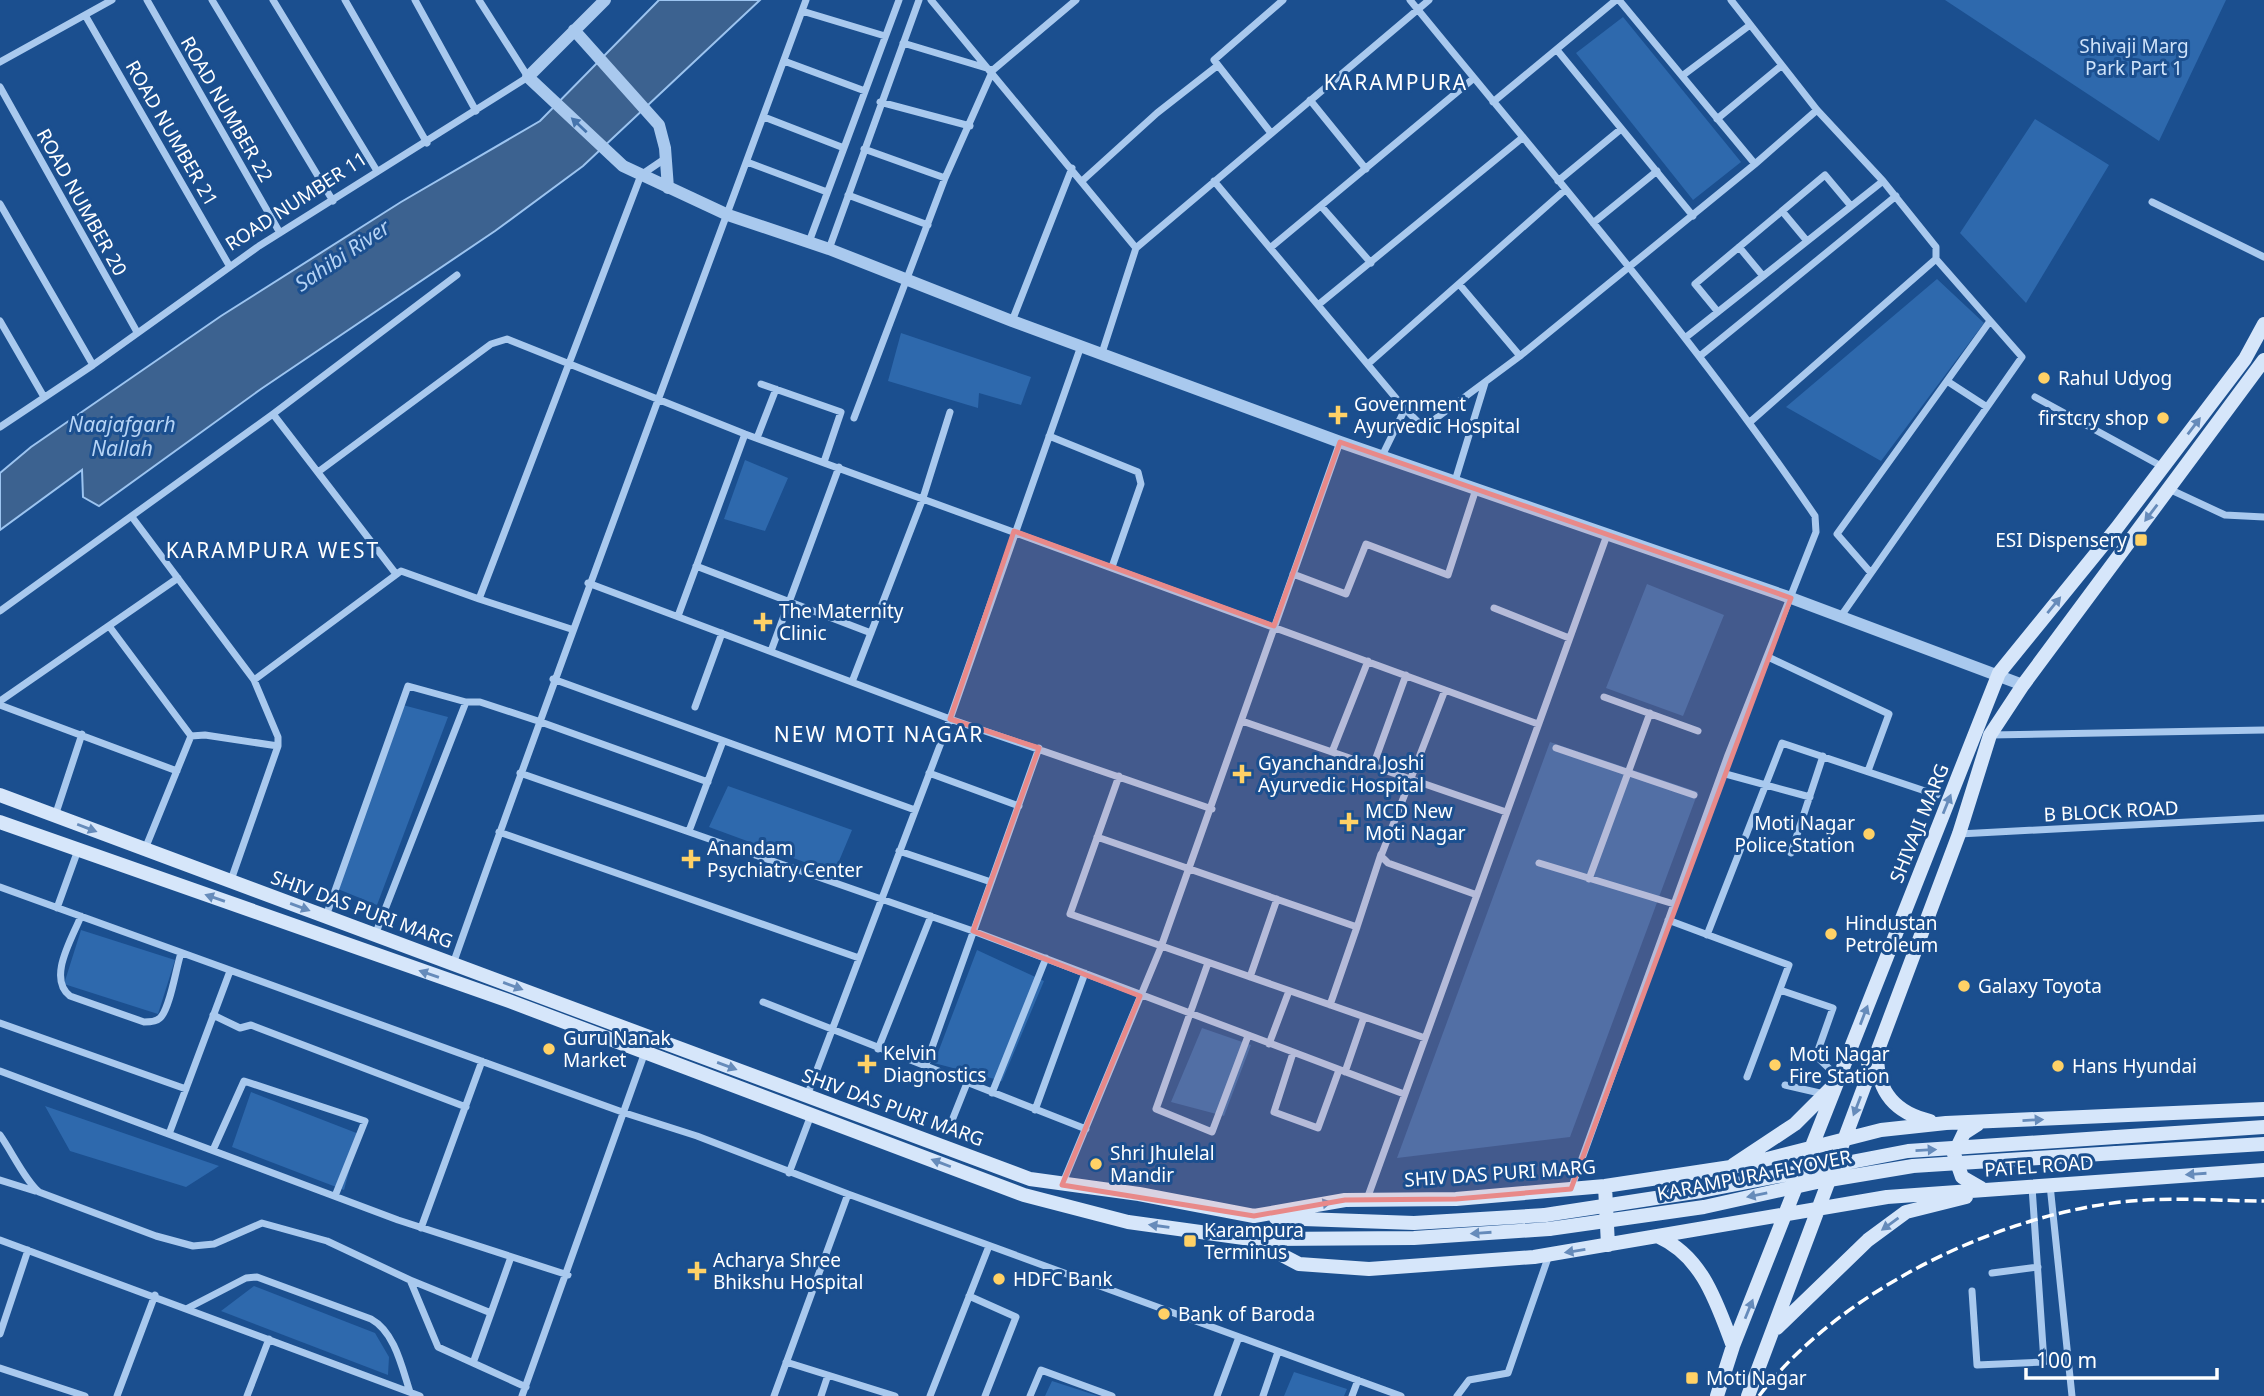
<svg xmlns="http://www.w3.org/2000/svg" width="2264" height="1396" font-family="'Noto Sans',sans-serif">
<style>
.green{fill:#2e69ad}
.water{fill:#3c6290;stroke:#9cc4f0;stroke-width:2}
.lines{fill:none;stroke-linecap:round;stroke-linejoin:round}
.minor{stroke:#a9c9ee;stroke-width:7}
.tertiary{stroke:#a9c9ee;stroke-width:12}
.secondary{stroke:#d6e6fa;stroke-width:14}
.rail{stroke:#fff;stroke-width:3.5;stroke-dasharray:12 5;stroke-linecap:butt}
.secondary-bridge{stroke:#d6e6fa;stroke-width:14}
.oneway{fill:#4674ac}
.oneway2{fill:#668bba}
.marked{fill:#e88989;fill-opacity:0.2;stroke:#e88989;stroke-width:5;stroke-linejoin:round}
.poi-dot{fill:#ffd166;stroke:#1b4f8f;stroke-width:2.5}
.labels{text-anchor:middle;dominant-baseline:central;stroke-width:6;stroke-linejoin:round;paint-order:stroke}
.park-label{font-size:19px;fill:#cfe3fa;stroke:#1b4f8f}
.street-label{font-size:19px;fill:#fff;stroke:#1b4f8f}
.poi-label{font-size:19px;fill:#fff;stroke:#1b4f8f;text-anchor:start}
.neighbourhood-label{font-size:21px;letter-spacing:2px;fill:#fff;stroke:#1b4f8f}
.water-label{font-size:21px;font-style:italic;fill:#b5d3f5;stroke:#1b4f8f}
</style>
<rect width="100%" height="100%" fill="#1b4f8f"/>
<path class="green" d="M1945,0H2226L2159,141Z
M1623,17L1741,162L1693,200L1576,53Z
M2035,119L2109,165L2026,303L1960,233Z
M1937,279L1984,323L1881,461L1786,407Z
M901,333L1031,377L1021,405L979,393L978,408L888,381Z
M745,460L788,478L765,531L724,519Z
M1647,584L1724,615L1683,716L1606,688Z
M399,704L448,717L377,905L333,887Z
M1550,742L1698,792L1570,1137L1397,1158Z
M728,786L852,830L834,873L709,827Z
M81,930L175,960L158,1014L64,984Z
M977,950L1044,981L1002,1081L934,1063Z
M1202,1028L1251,1045L1224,1116L1171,1102Z
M251,1092L359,1134L344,1190L232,1147Z
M45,1106L219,1166L186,1187L70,1151Z
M254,1286L375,1333L389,1357L388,1375L221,1311Z
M1294,1372L1347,1389L1344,1396H1284Z
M1052,1381L1098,1396H1045Z"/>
<path class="water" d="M659,0H760L583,166L495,231L261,389L99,506L83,497L82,470L0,530V473L31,447L221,316L401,202L540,121Z"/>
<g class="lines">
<path class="minor" d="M147,0L280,233
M212,0L333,201
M273,0L377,171
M345,0L427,143
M415,0L476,111
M931,0L1136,248
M1410,0C1548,169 1692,335 1815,516L1816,532L1728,755L1571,1189
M1619,0L1755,164
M802,11L885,36
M85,15L230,267
M903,43L993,70
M1557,50L1693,216
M784,61L865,91
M0,62L112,0
M1682,76L1750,25
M0,87L137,332
M1310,100L1366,169
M880,102L970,126
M1493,102L1616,0
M764,117L844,148
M1717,119L1781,66
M1271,133L1214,60L1283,0
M864,149L945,178
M747,162L827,192
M1082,181L1157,113L1217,66
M1214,181L1405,409L1419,423L1427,425L1520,356L1755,164L1817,110
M1558,181L1621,129
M848,195L928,225
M2152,202L2264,257
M0,204L93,365
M1321,206L1371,263
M1782,211L1807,241
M1593,223L1657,171
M809,242L899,0
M1739,247L1763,276
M1270,248L1474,78
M829,249L919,0
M1459,284L1520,356
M1318,305L1522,138
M1718,312L1695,284L1825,175L1851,206
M0,321L44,397
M1012,321L1072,168
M1685,338L1883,181L1817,110L1731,0
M1102,353L1136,248L1429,0
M1700,356L1896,196
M1368,364L1565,190
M1947,381L1987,407
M761,384L841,412L824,462
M2035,397L2163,467
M273,414L396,574
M854,418L945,178L993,70L1076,0
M1750,422L1936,259V247L1883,181
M0,427L93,365L259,246L528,77L479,0
M1049,436L1138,472L1141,484L1112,567
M757,438L776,389
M1382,456L1405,409
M318,472L491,344L507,339L745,434L1538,724
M1455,481L1485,383
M2169,489L2225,515L2264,517
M132,517L254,680L278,737V746L231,880
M696,566L871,633
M1871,573L1837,534L1990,321
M1293,574L1346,594L1366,544L1448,575L1476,489
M588,583L950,719L1212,809
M1494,608L1569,638
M0,611L273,414L457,275
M678,616L745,434
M1841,616L2022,357L1936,259
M109,626L191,736
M571,629L479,599L641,175L666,158
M771,651L839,467
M1768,657L1889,714L1868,771
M553,679L915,810
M254,680L401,571L479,599
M852,682L923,498L950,412
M1445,690L1381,856L1388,863L1477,895
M1604,697L1698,731
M0,701L178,578
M0,705L177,771
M695,707L722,633
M1242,721L1506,812
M1990,735L2264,730
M191,736L205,735L278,746
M1556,748L1694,795
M1332,752L1368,661
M1373,766L1406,675
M520,773L973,931L1404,1094
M929,773L1019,806
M1722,773L1810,797
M1119,776L1070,914L1425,1038
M55,816L82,734
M689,831L723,741
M499,832L859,958
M1959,834L2264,818
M1097,837L1357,927L1330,1005
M145,849L191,736
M899,851L991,882
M1791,853L1823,756
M1539,863L1674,904
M1589,879L1650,713
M0,887L625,1113L697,1136L848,1194
M57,908L78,850
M81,916C72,939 47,978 70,996L144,1022C149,1022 156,1022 160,1018C170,1009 176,968 181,953
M326,916L408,686L466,702
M1668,920L1789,965L1747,1077
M1357,927L1381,854
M375,935L466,702H480L538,721L708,782
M1707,935L1782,743L1937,795
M1208,963L1156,1109L1212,1132L1248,1036
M453,964C567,641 688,321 806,0
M1250,977L1277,899
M1780,990L1833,1008L1816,1056L1839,1078
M763,1002L1086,1129
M213,1015L240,1028L251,1025L466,1107
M0,1023L186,1089
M1269,1044L1289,991
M878,1049L931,916
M1293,1053L1274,1112L1318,1128L1339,1070
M925,1067L1039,748
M0,1071L398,1220L568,1275
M1345,1072L1364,1017
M1785,1085L1824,1094
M992,1093L1046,958
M807,1096L950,719L1081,346
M1035,1110L1085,973
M953,1118L967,1083
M169,1134L230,971
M0,1135C12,1152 25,1180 39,1192L156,1236L193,1246L214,1244L262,1223L327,1241L410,1280
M213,1150L244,1081L365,1121L335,1196
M789,1173L811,1115
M0,1180L35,1191
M1062,1185L1161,947L1340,442
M2050,1185L2072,1396
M1367,1199L1607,535
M421,1228L482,1061
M0,1240L420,1396
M1992,1273L2038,1267
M1972,1291L1977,1365L2044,1362L2032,1187
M969,1296L1016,1317L985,1396
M188,1308L246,1278L257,1277L371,1319C395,1332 402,1368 410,1392
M491,1313L511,1257
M0,1334L28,1250
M786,1362L895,1396
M473,1363L491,1313L410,1280L438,1347C467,1360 497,1374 526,1387
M0,1368L85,1396
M117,1396L155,1295
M247,1396L269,1339
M522,1396L645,1052
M774,1396L848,1194L1401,1396
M821,1396L828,1375
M930,1396L989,1246
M1030,1396L1041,1370L1112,1396
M1217,1396L1239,1337
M1263,1396L1278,1352
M1352,1396L1358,1380
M1457,1396L1469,1380L1508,1373L1549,1255"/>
<path class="tertiary" d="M605,0L528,77L623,166L728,215L829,249L1012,321L1340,442L1791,598L2023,685
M574,30L659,125L665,148L668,188"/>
<path class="secondary" d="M0,795L1030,1179L1139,1194L1254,1216L1345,1200L1456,1199L1605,1186L1744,1165L1881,1130L1946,1123L2264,1109
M0,822L509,1001L1024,1195L1128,1222L1251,1239L1299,1264L1369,1269L1534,1257L1887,1197L2264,1170
M1877,1058C1878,1093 1896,1113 1930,1121
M1978,1124L1964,1133L1954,1154L1962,1177L1981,1188
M2116,1137L2264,1127
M2116,1153L2264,1144
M1733,1165L1795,1124L1835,1084
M1605,1186L1608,1245
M1276,1218L1414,1223L1545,1215
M1659,1237C1703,1257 1717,1304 1733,1346
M1252,1239L1414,1238L1549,1229
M1777,1328L1868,1240L1906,1212L1966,1197
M1717,1396L1733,1346L1999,673L2116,529L2245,359L2264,324
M1748,1396L1959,834L1990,735L2023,685L2264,360"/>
<path class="rail" d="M1759,1396C1840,1290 2000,1213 2131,1201C2175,1197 2220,1201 2264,1201"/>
<path class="secondary-bridge" d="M1545,1215L1701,1191L1908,1151L2116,1137
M1549,1229L1704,1207L1817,1182L1913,1166L2116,1153"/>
</g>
<defs><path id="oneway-solid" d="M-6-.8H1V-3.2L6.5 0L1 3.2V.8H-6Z" transform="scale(1.75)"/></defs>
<use class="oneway" href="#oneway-solid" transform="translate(579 125) rotate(-137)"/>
<g class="oneway2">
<use href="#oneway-solid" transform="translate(2194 426) rotate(-53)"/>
<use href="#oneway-solid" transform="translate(2151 513) rotate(127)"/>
<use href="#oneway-solid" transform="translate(2054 605) rotate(-51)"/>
<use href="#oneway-solid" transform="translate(1947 804) rotate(-68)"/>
<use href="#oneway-solid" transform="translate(87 828) rotate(21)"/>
<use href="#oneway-solid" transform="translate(215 898) rotate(-161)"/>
<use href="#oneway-solid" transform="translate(300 907) rotate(20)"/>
<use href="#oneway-solid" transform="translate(429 974) rotate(-161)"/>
<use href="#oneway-solid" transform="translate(513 986) rotate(20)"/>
<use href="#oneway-solid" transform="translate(1864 1015) rotate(-69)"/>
<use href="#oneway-solid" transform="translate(727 1066) rotate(20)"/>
<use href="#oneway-solid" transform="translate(1857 1106) rotate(111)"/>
<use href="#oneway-solid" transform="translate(2033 1120) rotate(-3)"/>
<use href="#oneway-solid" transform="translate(1926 1150) rotate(-3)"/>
<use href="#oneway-solid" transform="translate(941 1163) rotate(-159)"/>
<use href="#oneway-solid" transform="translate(2196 1174) rotate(176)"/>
<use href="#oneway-solid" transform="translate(1757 1195) rotate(168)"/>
<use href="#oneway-solid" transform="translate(1321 1204) rotate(-10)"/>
<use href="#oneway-solid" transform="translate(1890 1224) rotate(144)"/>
<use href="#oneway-solid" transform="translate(1159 1226) rotate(-172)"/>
<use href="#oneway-solid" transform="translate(1481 1233) rotate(176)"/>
<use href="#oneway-solid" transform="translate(1575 1251) rotate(171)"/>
<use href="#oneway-solid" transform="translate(1749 1309) rotate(-68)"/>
</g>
<path class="marked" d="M1340,442L1791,598L1571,1189L1456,1199L1345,1200L1254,1216L1062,1185L1140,996L973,931L1039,748L950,719L1014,531L1274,626Z"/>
<g class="poi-dot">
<circle cx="2044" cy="378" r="7"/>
<path d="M1334.5 404.5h7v7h7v7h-7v7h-7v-7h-7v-7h7z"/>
<circle cx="2163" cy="418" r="7"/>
<rect x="2134" y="533" width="14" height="14" rx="3.5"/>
<path d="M759.5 611.5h7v7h7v7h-7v7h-7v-7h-7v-7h7z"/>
<path d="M1238.5 763.5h7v7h7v7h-7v7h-7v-7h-7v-7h7z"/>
<path d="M1345.5 811.5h7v7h7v7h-7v7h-7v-7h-7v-7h7z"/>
<circle cx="1869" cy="834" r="7"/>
<path d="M687.5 848.5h7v7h7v7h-7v7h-7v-7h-7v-7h7z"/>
<circle cx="1831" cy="934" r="7"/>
<circle cx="1964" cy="986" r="7"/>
<circle cx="549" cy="1049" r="7"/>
<path d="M863.5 1053.5h7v7h7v7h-7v7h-7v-7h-7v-7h7z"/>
<circle cx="1775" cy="1065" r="7"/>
<circle cx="2058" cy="1066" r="7"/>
<circle cx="1096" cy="1164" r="7"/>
<rect x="1183" y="1234" width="14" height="14" rx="3.5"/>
<path d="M693.5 1260.5h7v7h7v7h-7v7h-7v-7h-7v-7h7z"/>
<circle cx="999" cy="1279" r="7"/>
<circle cx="1164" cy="1314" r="7"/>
<rect x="1685" y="1371" width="14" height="14" rx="3.5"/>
</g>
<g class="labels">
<g class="park-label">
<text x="2134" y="46">Shivaji Marg<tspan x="2134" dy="22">Park Part 1</tspan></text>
</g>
<g class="street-label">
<text transform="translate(227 109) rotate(60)">ROAD NUMBER 22</text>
<text transform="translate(172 133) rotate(60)">ROAD NUMBER 21</text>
<text transform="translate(296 201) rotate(-33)">ROAD NUMBER 11</text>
<text transform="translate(82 202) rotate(61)">ROAD NUMBER 20</text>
<text transform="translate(2111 811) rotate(-3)">B BLOCK ROAD</text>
<text transform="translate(1919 823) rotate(-68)">SHIVAJI MARG</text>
<text transform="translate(362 909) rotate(20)">SHIV DAS PURI MARG</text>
<text transform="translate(893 1107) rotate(20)">SHIV DAS PURI MARG</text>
<text transform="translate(2039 1166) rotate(-4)">PATEL ROAD</text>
<text transform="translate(1500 1173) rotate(-4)">SHIV DAS PURI MARG</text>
<text transform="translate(1754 1175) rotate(-11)">KARAMPURA FLYOVER</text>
</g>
<g class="poi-label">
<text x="2058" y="378">Rahul Udyog</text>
<text x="1354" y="404">Government<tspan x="1354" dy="22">Ayurvedic Hospital</tspan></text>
<text x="2149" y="418" text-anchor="end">firstcry shop</text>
<text x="2127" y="540" text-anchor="end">ESI Dispensery</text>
<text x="779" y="611">The Maternity<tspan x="779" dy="22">Clinic</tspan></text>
<text x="1258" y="763">Gyanchandra Joshi<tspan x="1258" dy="22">Ayurvedic Hospital</tspan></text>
<text x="1365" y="811">MCD New<tspan x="1365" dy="22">Moti Nagar</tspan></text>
<text x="1855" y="823" text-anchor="end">Moti Nagar<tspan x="1855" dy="22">Police Station</tspan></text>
<text x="707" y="848">Anandam<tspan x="707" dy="22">Psychiatry Center</tspan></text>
<text x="1845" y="923">Hindustan<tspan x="1845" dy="22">Petroleum</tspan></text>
<text x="1978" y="986">Galaxy Toyota</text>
<text x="563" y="1038">Guru Nanak<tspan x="563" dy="22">Market</tspan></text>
<text x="883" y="1053">Kelvin<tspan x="883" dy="22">Diagnostics</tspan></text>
<text x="1789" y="1054">Moti Nagar<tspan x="1789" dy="22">Fire Station</tspan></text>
<text x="2072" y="1066">Hans Hyundai</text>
<text x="1110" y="1153">Shri Jhulelal<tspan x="1110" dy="22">Mandir</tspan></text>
<text x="1204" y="1230">Karampura<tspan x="1204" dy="22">Terminus</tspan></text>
<text x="713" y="1260">Acharya Shree<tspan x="713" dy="22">Bhikshu Hospital</tspan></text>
<text x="1013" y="1279">HDFC Bank</text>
<text x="1178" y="1314">Bank of Baroda</text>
<text x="1706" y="1378">Moti Nagar</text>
</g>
<g class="neighbourhood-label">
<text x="1396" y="82">KARAMPURA</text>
<text x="273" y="550">KARAMPURA WEST</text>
<text x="879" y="734">NEW MOTI NAGAR</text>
</g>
<g class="water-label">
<text transform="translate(342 255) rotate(-34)">Sahibi River</text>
<text x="122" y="424">Naajafgarh<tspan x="122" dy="24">Nallah</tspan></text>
</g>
</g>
<path d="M2026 1368v10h191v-10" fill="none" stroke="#ffffff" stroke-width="3.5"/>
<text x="2036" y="1368" font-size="21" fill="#ffffff" stroke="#1b4f8f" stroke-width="5" paint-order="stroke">100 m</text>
</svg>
